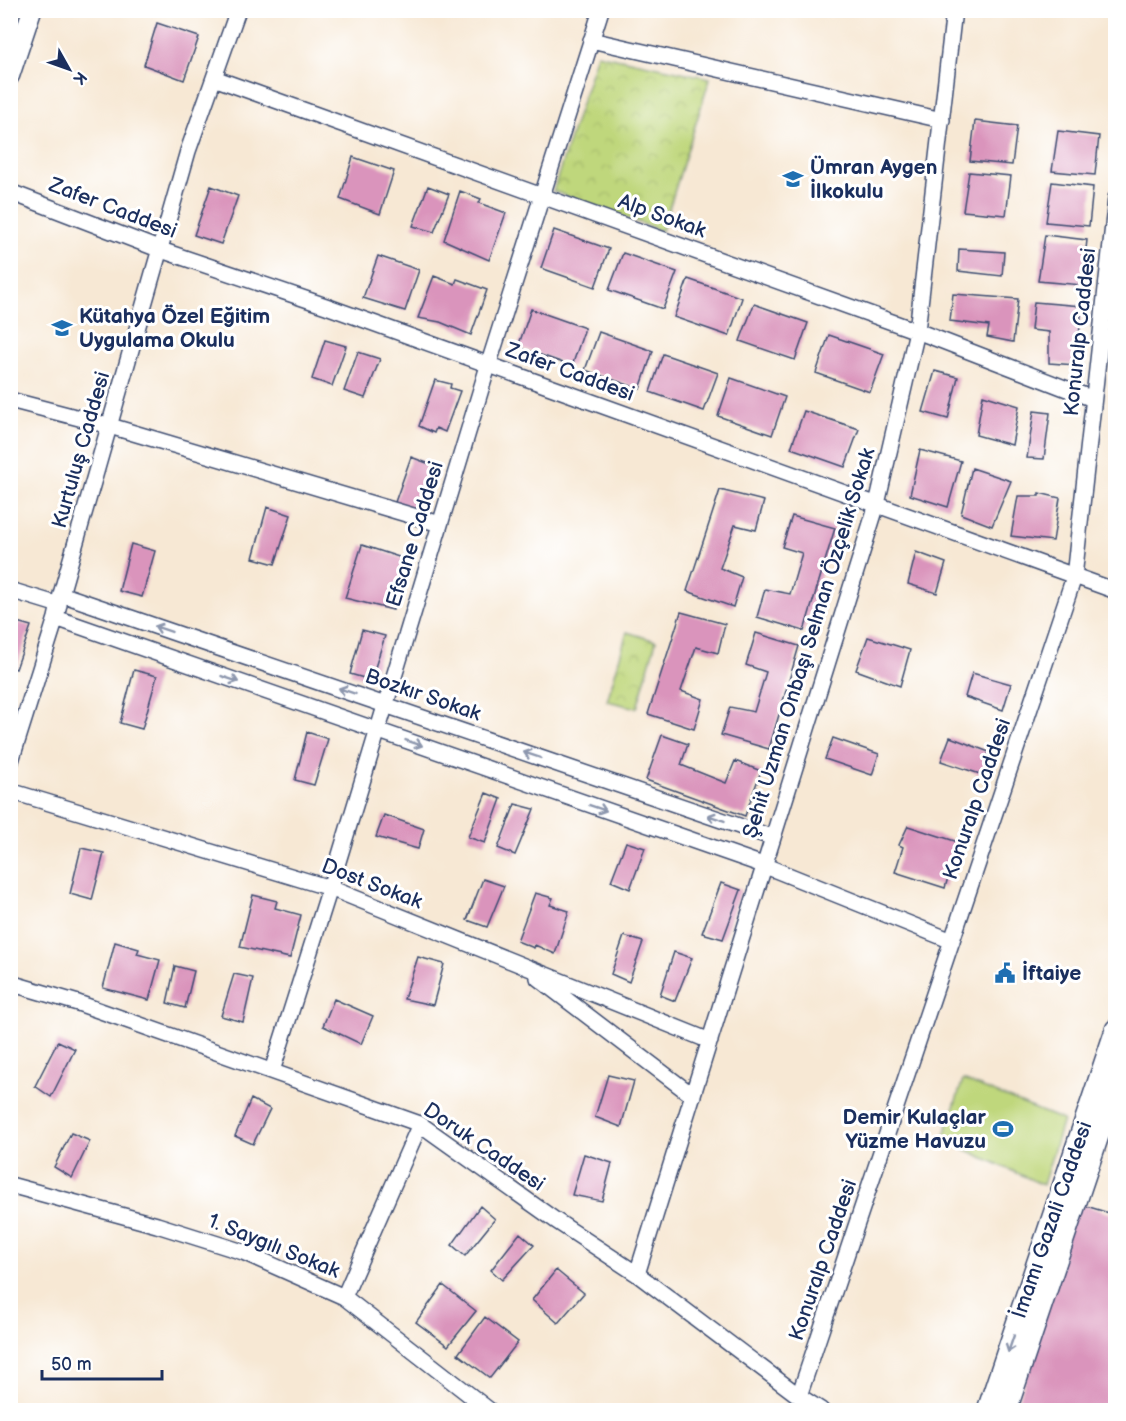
<svg xmlns="http://www.w3.org/2000/svg" width="1126" height="1421" font-family="'Balsamiq Sans',sans-serif">
<style>
.park{fill:url(#park-crowns);stroke:#6d836c;stroke-width:1.5}
.pitch{fill:#bfd77b;stroke:#6d836c;stroke-width:1.5}
.building{fill:#da94bc}
.lines{fill:none;stroke-linecap:round;stroke-linejoin:round}
.minor-casing{stroke:#3c4b70;stroke-width:18}
.tertiary-casing{stroke:#3c4b70;stroke-width:21}
.secondary-casing{stroke:#3c4b70;stroke-width:24}
.minor{stroke:#fff;stroke-width:15}
.tertiary{stroke:#fff;stroke-width:18}
.secondary{stroke:#fff;stroke-width:21}
.oneway{stroke:#8d97ae}
.labels{text-anchor:middle;dominant-baseline:central;stroke-width:6;stroke-linejoin:round;paint-order:stroke}
.poi-label{font-size:21px;font-weight:bold;fill:#1b2f5e;stroke:#fff;text-anchor:start}
.street-label{font-size:21px;fill:#1b2f5e;stroke:#fff}
</style>
<defs>
<pattern id="park-crowns" width="20" height="18" patternUnits="userSpaceOnUse" patternTransform="scale(1.5)"><rect width="20" height="18" fill="#bfd77b"/><path d="M2 6a3 3 0 1 1 6 0M12 15a3 3 0 1 1 6 0" fill="none" stroke="#a4b96d"/></pattern>
</defs>
<rect width="100%" height="100%" fill="#fff"/>
<filter id="ink" filterUnits="userSpaceOnUse"><feTurbulence type="fractalNoise" baseFrequency=".0167" numOctaves="2"/><feDisplacementMap in="SourceGraphic" scale="12" xChannelSelector="R" yChannelSelector="G"/><feConvolveMatrix kernelMatrix="1 2 1 2 8 2 1 2 1" color-interpolation-filters="sRGB"/></filter>
<filter id="wash" filterUnits="userSpaceOnUse"><feTurbulence type="fractalNoise" baseFrequency=".008" numOctaves="4" result="noise"/><feDisplacementMap in="SourceGraphic" scale="24" xChannelSelector="R" yChannelSelector="G"/><feGaussianBlur stdDeviation="1.35" result="paint"/><feColorMatrix in="noise" values="0 0 0 0 0 0 0 0 0 0 0 0 0 0 0 0 0 1.4 0 .05"/><feComposite in="paint" operator="in"/></filter>
<g filter="url(#wash)">
<rect width="100%" height="100%" fill="#f7e8d4"/>
<path class="park" d="M597,54L710,78L662,231L553,191Z
M627,632L656,641L637,708L607,701Z"/>
<path class="pitch" d="M963,1080L1063,1120L1043,1185L943,1139Z"/>
<g id="blocks">
<path class="building" d="M157,23L199,37L184,80L144,65Z
M975,121L1017,126L1012,165L970,161Z
M1058,131L1099,136L1095,175L1052,171Z
M353,157L394,171L380,214L340,199Z
M969,172L1011,176L1006,215L963,211Z
M1052,182L1093,187L1089,226L1046,222Z
M211,186L238,196L221,244L194,235Z
M428,186L449,194L434,232L413,226Z
M460,191L481,199L479,203L506,213L489,260L444,240Z
M554,230L609,249L595,287L541,268Z
M1045,235L1087,240L1082,285L1038,281Z
M959,249L1004,252L1002,276L958,271Z
M623,253L677,272L663,309L609,290Z
M378,256L419,270L405,311L363,298Z
M434,276L455,284L457,279L487,290L471,335L440,322L418,318Z
M688,279L742,298L729,336L674,317Z
M953,294L1018,299L1013,342L987,337L989,326L950,321Z
M1034,302L1082,306L1076,365L1049,363V332L1031,330Z
M754,304L808,323L795,360L740,341Z
M531,309L585,328L572,366L518,347Z
M599,332L653,351L640,389L585,370Z
M829,335L884,354L870,392L816,373Z
M325,340L346,346L332,386L312,379Z
M358,352L380,359L365,398L344,391Z
M663,354L718,373L704,411L650,392Z
M935,371L958,377L948,419L923,412Z
M731,378L785,397L772,435L718,416Z
M435,380L451,384L450,388L460,391L445,432L436,428L434,433L419,426Z
M983,395L1019,406L1012,445L976,435Z
M804,411L859,429L845,467L791,448Z
M1034,411L1050,413L1044,459L1027,458Z
M920,450L961,461L948,507L910,495Z
M411,457L435,466L421,512L394,505Z
M972,468L1011,481L992,526L961,514Z
M720,490L764,501L756,530L735,525L720,568L742,577L733,607L687,591Z
M1039,493L1060,498L1053,541L1011,536L1018,496H1039Z
M267,507L291,515L275,564L253,558Z
M792,516L835,528L804,631L757,617L765,589L790,594L802,553L782,547Z
M131,544L155,551L142,597L119,591Z
M362,545L408,560L393,610L345,598Z
M916,552L946,563L937,593L908,584Z
M681,612L725,624L718,653L696,647L681,691L703,699L694,729L648,714Z
M10,620L31,626L16,669L10,667Z
M362,630L385,636L371,680L350,674Z
M756,633L799,646L769,749L721,735L730,707L754,712L766,672L746,665Z
M868,637L910,650L900,686L856,670Z
M134,670L157,676L142,729L120,723Z
M972,673L1011,684L1003,710L965,697Z
M307,732L328,739L314,785L295,780Z
M662,735L688,744L681,765L726,783L735,761L761,771L745,816L646,780Z
M950,737L989,752L983,775L941,761Z
M833,738L879,754L872,775L825,759Z
M486,793L501,799L485,843L468,837Z
M515,804L534,809L515,855L498,848Z
M384,815L424,829L418,849L376,837Z
M908,826L958,842L945,888L895,872L903,847L899,845Z
M626,842L645,848L630,889L611,881Z
M81,848L104,853L92,900L70,894Z
M483,879L504,886L487,927L467,920Z
M721,883L741,890L723,939L702,933Z
M535,893L553,898L550,905L569,911L555,954L535,945L534,948L517,941Z
M253,895L277,901L275,908L301,915L290,958L240,947Z
M624,936L643,942L629,982L611,974Z
M115,942L139,949L137,954L160,960L149,1000L103,988Z
M674,952L692,958L675,1001L660,995Z
M418,957L444,964L433,1005L404,999Z
M175,966L194,971L185,1008L167,1003Z
M234,974L253,978L243,1022L221,1016Z
M334,999L373,1016L361,1044L323,1026Z
M58,1041L75,1049L51,1097L35,1086Z
M608,1075L634,1081L621,1127L595,1117Z
M251,1099L270,1109L253,1144L235,1136Z
M71,1133L90,1141L72,1178L54,1167Z
M584,1154L612,1163L602,1201L572,1195Z
M1076,1203L1116,1215V1410H1016Z
M480,1206L495,1219L465,1256L452,1245Z
M520,1233L534,1245L502,1280L491,1270Z
M556,1270L584,1293L558,1323L532,1300Z
M443,1285L476,1311L448,1346L416,1322Z
M485,1317L518,1342L490,1378L458,1354Z"/>
</g>
</g>
<g filter="url(#ink)">
<use href="#blocks" fill-opacity="0" stroke="#3c4b70" stroke-width="1.5"/>
<g class="lines">
<g class="minor-casing">
<path id="minor" d="M591,40L942,120
M214,78L917,331L1093,399
M10,192L161,250L326,306L1116,591
M10,400L110,426L440,524
M10,590L59,605
M61,594L771,837
M56,618L763,865L952,941
M10,764L56,618L61,594L188,151L238,10
M10,791L330,888L710,1041
M538,978L693,1096
M10,983L78,1003L420,1124L555,1220L637,1274L799,1396L821,1410
M272,1071L330,888L488,366L601,10
M10,1185L157,1225L243,1252L344,1297L489,1410
M637,1274L877,504L917,331L954,10
M344,1297L420,1124
M799,1396L1074,577L1116,198"/>
</g>
<g class="tertiary-casing">
<path id="tertiary" d="M10,76L32,10"/>
</g>
<g class="secondary-casing">
<path id="secondary" d="M988,1410L1116,1030
M1006,1410L1116,1082"/>
</g>
<use href="#minor" class="minor"/>
<use href="#tertiary" class="tertiary"/>
<use href="#secondary" class="secondary"/>
</g>
<defs><path id="oneway-shaft" d="M-6 0H5M1.5-3L5.5 0L1.5 3" fill="none" stroke-width="1.6" stroke-linecap="round" stroke-linejoin="round" transform="scale(1.5)"/></defs>
<g class="oneway">
<use href="#oneway-shaft" transform="translate(163 629) rotate(-161)"/>
<use href="#oneway-shaft" transform="translate(230 679) rotate(19)"/>
<use href="#oneway-shaft" transform="translate(347 691) rotate(-161)"/>
<use href="#oneway-shaft" transform="translate(414 743) rotate(19)"/>
<use href="#oneway-shaft" transform="translate(532 755) rotate(-161)"/>
<use href="#oneway-shaft" transform="translate(598 808) rotate(19)"/>
<use href="#oneway-shaft" transform="translate(716 818) rotate(-161)"/>
<use href="#oneway-shaft" transform="translate(1011 1344) rotate(109)"/>
</g>
</g>
<defs>
<g id="school-bare" transform="scale(1.62)"><path d="M0-5L7-2L0 1L-7-2ZM-4 1L0 2.5L4 1V4Q0 6-4 4Z" fill="#1f6fb2" stroke="#fff" stroke-width="2.5" paint-order="stroke"/></g>
<g id="civic-bare" transform="scale(1.62)"><path d="M-.6-6.5H3V-4.5H.6V-3L4-1V1h2V6H-6V1h2V-1L-.6-3ZM-1.2 2.5V6h2.4V2.5Z" fill="#1f6fb2" stroke="#fff" stroke-width="2.5" paint-order="stroke"/></g>
<g id="stadium-bare" transform="scale(1.62)"><path d="M0-5a6.5 5 0 1 0 0 10a6.5 5 0 1 0 0-10ZM-3.5-1.8h7v3.6h-7Z" fill="#1f6fb2" stroke="#fff" stroke-width="2.5" paint-order="stroke"/></g>
</defs>
<g fill-rule="evenodd">
<use href="#school-bare" x="793" y="179"/>
<use href="#school-bare" x="62" y="328"/>
<use href="#civic-bare" x="1005" y="973"/>
<use href="#stadium-bare" x="1003" y="1129"/>
</g>
<g class="labels">
<g class="poi-label">
<text x="810" y="167">Ümran Aygen<tspan x="810" dy="24">İlkokulu</tspan></text>
<text x="79" y="316">Kütahya Özel Eğitim<tspan x="79" dy="24">Uygulama Okulu</tspan></text>
<text x="1022" y="973">İftaiye</text>
<text x="986" y="1117" text-anchor="end">Demir Kulaçlar<tspan x="986" dy="24">Yüzme Havuzu</tspan></text>
</g>
<g class="street-label">
<text transform="translate(113 208) rotate(21)">Zafer Caddesi</text>
<text transform="translate(662 216) rotate(20)">Alp Sokak</text>
<text transform="translate(1080 332) rotate(-84)">Konuralp Caddesi</text>
<text transform="translate(570 372) rotate(20)">Zafer Caddesi</text>
<text transform="translate(81 450) rotate(-74)">Kurtuluş Caddesi</text>
<text transform="translate(415 534) rotate(-73)">Efsane Caddesi</text>
<text transform="translate(809 643) rotate(-73)">Şehit Uzman Onbaşı Selman Özçelik Sokak</text>
<text transform="translate(423 695) rotate(19)">Bozkır Sokak</text>
<text transform="translate(977 799) rotate(-71)">Konuralp Caddesi</text>
<text transform="translate(372 884) rotate(21)">Dost Sokak</text>
<text transform="translate(484 1147) rotate(34)">Doruk Caddesi</text>
<text transform="translate(1052 1220) rotate(-71)">İmamı Gazali Caddesi</text>
<text transform="translate(274 1246) rotate(22)">1. Saygılı Sokak</text>
<text transform="translate(823 1260) rotate(-71)">Konuralp Caddesi</text>
</g>
</g>
<rect width="1126" height="1421" fill="none" stroke="#fff" stroke-width="36"/>
<g transform="translate(69 69) rotate(130)" stroke="#ffffff" stroke-width="4.5" paint-order="stroke">
<path d="M0-4.5L10 22L0 15L-10 22Z" fill="#1b2f5e"/>
<text y="-9" font-size="16" font-weight="bold" text-anchor="middle" fill="#1b2f5e">K</text>
</g>
<path d="M42 1370v9h120v-9" fill="none" stroke="#1b2f5e" stroke-width="3"/>
<text x="51" y="1370" font-size="18" fill="#1b2f5e" stroke="#ffffff" stroke-width="4.5" paint-order="stroke">50 m</text>
</svg>
